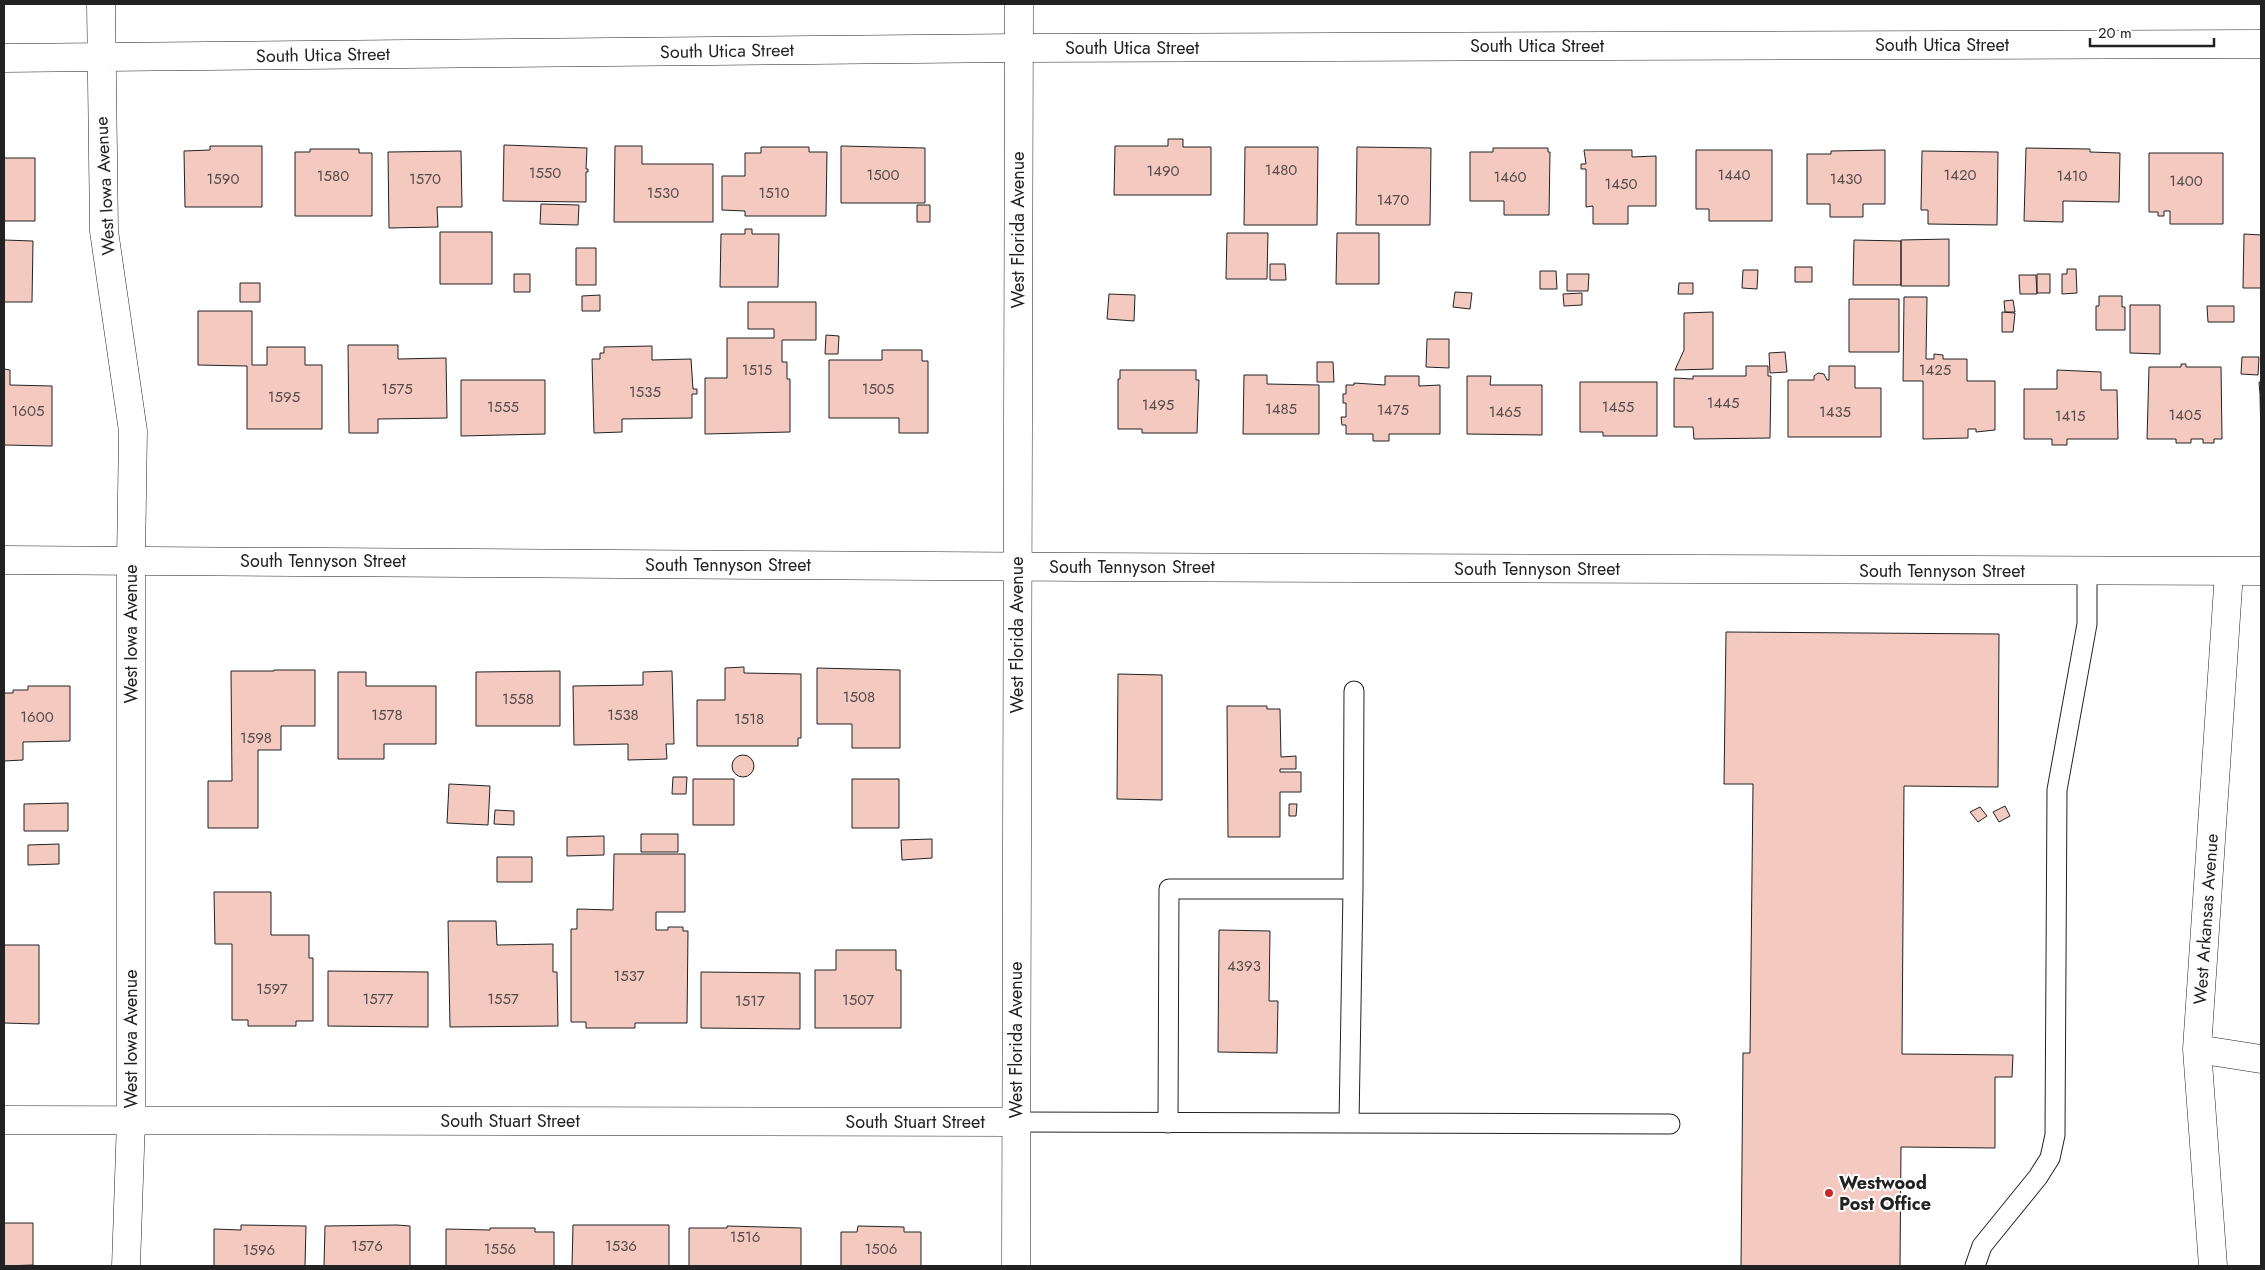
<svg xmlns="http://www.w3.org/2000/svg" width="2265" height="1270" font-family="Jost,sans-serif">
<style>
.building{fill:#f3c9c0;stroke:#222}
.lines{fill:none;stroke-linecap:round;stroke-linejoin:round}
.lane-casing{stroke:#222;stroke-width:21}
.street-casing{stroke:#222;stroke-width:29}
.secondary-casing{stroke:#222;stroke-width:29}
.lane{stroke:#fff;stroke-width:19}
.street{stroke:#fff;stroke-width:28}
.secondary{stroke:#fff;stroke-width:28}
.poi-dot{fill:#c62828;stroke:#fff;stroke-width:2}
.labels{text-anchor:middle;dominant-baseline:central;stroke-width:4;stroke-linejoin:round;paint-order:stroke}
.number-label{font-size:15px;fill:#564c4a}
.street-label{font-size:18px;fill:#222;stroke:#fff}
.poi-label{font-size:18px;font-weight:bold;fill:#222;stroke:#fff;text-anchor:start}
</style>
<rect width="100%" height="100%" fill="#fff"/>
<path class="building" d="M1168,139H1183V147H1211V195H1114L1115,146H1168Z
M504,145L587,148L586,169H588V172H586V202L503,201Z
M210,146H262V207H185L184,151L210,150Z
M615,146H642V164H713V222H614Z
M841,146L925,148V203H841Z
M761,147H809V152H827L826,216H745V211L722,210V176H745V153H761Z
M1245,147H1318L1317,225H1244Z
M1357,147L1431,148L1430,225H1356Z
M1493,148H1548V152H1550L1549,215H1504V201H1470V152H1493Z
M2026,148L2090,149V152L2120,153L2119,202L2063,201V222L2024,221Z
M310,149H359V153H372V216H295V152H310Z
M1584,150H1632V157L1656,156V206H1628V224H1593V206L1586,207V169H1581V164H1586Z
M1696,150H1772V221H1709V209H1696Z
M1885,150V204H1863V217H1830V204H1807V154H1831V151Z
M461,151L462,207H437L438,227L389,228L388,152Z
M1922,151L1998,152L1997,225L1928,224V210H1921Z
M2149,153H2223V224H2170V211H2164V216H2158V212H2149Z
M4,158H35V221H4Z
M541,204L579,205L578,225L540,224Z
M917,205H930V222H917Z
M745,229H752V234H779L778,287H720L721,234H745Z
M440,232H492V284H440Z
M1227,233H1268L1267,279H1226Z
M1337,233H1379V284H1336Z
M2244,234L2261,235V288H2243Z
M1949,239V286H1901V240Z
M4,240L33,241L32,302H4Z
M1854,240L1901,241V285H1853Z
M576,248H596V285H576Z
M1270,264H1285L1286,280H1270Z
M1795,267H1812V282H1795Z
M2067,269H2076L2077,293L2062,294V274H2067Z
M1743,270H1758L1757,289L1742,288Z
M1540,271H1556L1557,289H1540Z
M514,274H530V292H514Z
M1567,274H1589L1588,291H1567Z
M2037,274H2050V293H2037Z
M2019,275H2036L2037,294H2020Z
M240,283H260V302H240Z
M1679,283H1693V294H1678Z
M1455,292L1472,293L1470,309L1453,307Z
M1582,293V305L1564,306L1563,294Z
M1109,294L1135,295L1134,321L1107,319Z
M600,295V311H582V296Z
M2099,296H2122V307H2125V330H2096V306H2099Z
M1904,297H1927L1926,359H1934V354L1943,355V359H1967V381H1995V430L1976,432V429H1968V438L1923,439V381H1903Z
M1849,299H1899V352H1849Z
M2013,300L2015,312H2005L2004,301Z
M748,302H816V340H782V362H787V379H790V432L705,434V378H727V338H774V329H748Z
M2130,305H2160V354L2130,353Z
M2207,306H2234V322H2208Z
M198,311H252V365H267V347H305V365H322V429H247V366L198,365Z
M1713,312V369L1675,370L1684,350V313Z
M2002,312L2015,313L2013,332H2002Z
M826,335L839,336L838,354H825Z
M1427,339H1449V368L1426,367Z
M348,345H398V359L446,358L447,418L378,419V433H349Z
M652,346V360L691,359L693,389H697V394H692V418L622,419V432L594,433L592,359H600V353H604V347Z
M882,350H922V361H928V433H899V418H829V360H882Z
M1785,352L1787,372L1770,373L1769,353Z
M2242,357H2259L2258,375L2241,374Z
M1317,362H1333L1334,382H1317Z
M2181,364H2186V367H2221L2222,439H2214V443H2203V439H2191V443H2176V439H2147L2149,367H2181Z
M1746,366H1768V376H1771L1770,438L1694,439L1693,427H1674V378L1693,379V376H1746Z
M1829,366H1855V388H1881V437H1788V380H1814V376L1818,373L1824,374L1827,380H1829Z
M4,369L10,370V385L52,386V446L4,445Z
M1120,370H1196V380H1199L1197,433H1142V429H1118V379H1120Z
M2057,370L2101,372V390H2117L2118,439H2067V445H2052V439H2024V389H2057Z
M1244,375H1267V384L1319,385V434H1243Z
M1385,376H1419V386L1440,385V434H1389V441H1373V434H1346V425H1342L1341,417H1346V403H1343V394H1346V385H1354V383L1385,385Z
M1467,376H1491L1490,385H1542V435L1467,434Z
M461,380H545V434L461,436Z
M1580,382H1657V436H1603V432H1580Z
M2259,382H2261V440L2260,394Z
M1726,632L1999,634L1998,787L1904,786L1902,1054L2013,1055L2012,1077H1995V1148L1901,1147L1900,1266H1741L1743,1053H1750L1753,784H1724Z
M744,667V673L801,674V738H798V746H697V700H725V668Z
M817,668L900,670V748H852V724H817Z
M274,670H315V726H281V750H258V828H208V781H232L231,671H274Z
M560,671V726H476V672Z
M672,671L674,744H666L667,759L628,760V744L574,745L573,686L643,685V672Z
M338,672H366V686H436V744H384V759H338Z
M1118,674L1162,675V800L1117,799Z
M28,686H70V741L23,742V760L4,761V693H13V690H28Z
M1227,706H1267V709H1280L1281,757L1296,756V769H1280V772H1301V792H1280V837H1228Z
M732 766a11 11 0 1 1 22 0a11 11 0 1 1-22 0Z
M673,777H687L686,794H672Z
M693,779H734V825H693Z
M852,779H899V828H852Z
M449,784L490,786L488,825L447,823Z
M68,803V831H24V804Z
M1289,804H1297L1296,816H1289Z
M2005,806L2010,816L1999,822L1993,812Z
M1980,807L1987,816L1978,822L1970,812Z
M495,810L514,811V825L494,824Z
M641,834H678V852H641Z
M604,836V855L567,856V837Z
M932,839V858L902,860L901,840Z
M59,844V864L28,865V845Z
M614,854H685V912H656V930H668V927H683V931H688L687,1023H635V1028H586V1022H571V929H577V909L613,910Z
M497,857H532V882H497Z
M214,892H271V935H309V958H313V1021H296V1026H248V1020H232V944H215Z
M448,921H496L497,945L553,944V972H557L558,1026L450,1027Z
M1219,930L1270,931L1269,1001H1278L1277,1053L1218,1052Z
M4,945H39V1024L4,1023Z
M836,950H896V970H901V1028H815V970H836Z
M328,971L428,972V1027L328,1026Z
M701,972L800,973V1029L701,1028Z
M4,1223H33V1265L4,1266Z
M241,1225L306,1226L305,1266H214V1229L241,1230Z
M397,1225L410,1226V1266H324L325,1226Z
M573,1225H669V1266H572Z
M727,1226L801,1228V1266H689V1228H727Z
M858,1226L904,1227V1232H921V1266H841V1232H857Z
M490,1228H535V1232H554V1266H446V1229L490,1230Z"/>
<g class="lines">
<g class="lane-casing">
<path id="lane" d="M1016,1122L1670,1124
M1168,1123L1169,889H1353L1354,691
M1349,1123L1353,889
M1975,1266L1982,1246L2038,1177L2050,1158L2055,1135L2057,790L2087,624V571"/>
</g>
<g class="street-casing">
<path id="street" d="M101,4L104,231L133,431L131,560V1120L126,1266
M4,58L1019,48L2261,44
M2197,1049L2261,1059
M4,1120L1016,1122
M2213,1266L2197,1049L2229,572"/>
</g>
<g class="secondary-casing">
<path id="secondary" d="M4,560L1081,567L2261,571
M1016,1266L1019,4"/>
</g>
<use href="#lane" class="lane"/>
<use href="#street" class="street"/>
<use href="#secondary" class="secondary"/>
</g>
<circle class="poi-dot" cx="1829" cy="1193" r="5"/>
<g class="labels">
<g class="number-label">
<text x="1281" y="170">1480</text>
<text x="1163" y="171">1490</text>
<text x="545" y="173">1550</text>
<text x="883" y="175">1500</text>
<text x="1734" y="175">1440</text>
<text x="1960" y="175">1420</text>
<text x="333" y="176">1580</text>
<text x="2072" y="176">1410</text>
<text x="1510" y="177">1460</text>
<text x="223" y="179">1590</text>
<text x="425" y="179">1570</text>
<text x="1846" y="179">1430</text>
<text x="2186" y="181">1400</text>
<text x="1621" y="184">1450</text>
<text x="663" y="193">1530</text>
<text x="774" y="193">1510</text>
<text x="1393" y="200">1470</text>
<text x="757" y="370">1515</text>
<text x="1935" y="370">1425</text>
<text x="397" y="389">1575</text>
<text x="878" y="389">1505</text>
<text x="645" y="392">1535</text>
<text x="284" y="397">1595</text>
<text x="1723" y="403">1445</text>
<text x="1158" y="405">1495</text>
<text x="503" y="407">1555</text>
<text x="1618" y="407">1455</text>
<text x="1281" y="409">1485</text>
<text x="1393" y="410">1475</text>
<text x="28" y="411">1605</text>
<text x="1505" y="412">1465</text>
<text x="1835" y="412">1435</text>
<text x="2185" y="415">1405</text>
<text x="2070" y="416">1415</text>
<text x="859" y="697">1508</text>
<text x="518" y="699">1558</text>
<text x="387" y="715">1578</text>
<text x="623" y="715">1538</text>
<text x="37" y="717">1600</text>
<text x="749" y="719">1518</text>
<text x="256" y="738">1598</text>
<text x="1244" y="966">4393</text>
<text x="629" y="976">1537</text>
<text x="272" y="989">1597</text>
<text x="378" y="999">1577</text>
<text x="503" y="999">1557</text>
<text x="858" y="1000">1507</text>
<text x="750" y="1001">1517</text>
<text x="745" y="1237">1516</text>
<text x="367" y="1246">1576</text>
<text x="621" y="1246">1536</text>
<text x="500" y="1249">1556</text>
<text x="881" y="1249">1506</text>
<text x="259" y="1250">1596</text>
</g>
<g class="street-label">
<text x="1942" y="45">South Utica Street</text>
<text x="1537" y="46">South Utica Street</text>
<text x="1132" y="48">South Utica Street</text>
<text transform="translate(727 51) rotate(-1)">South Utica Street</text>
<text transform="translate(323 55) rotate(-1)">South Utica Street</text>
<text transform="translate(105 186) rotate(-93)">West Iowa Avenue</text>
<text transform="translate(1018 230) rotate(-90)">West Florida Avenue</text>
<text x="323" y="561">South Tennyson Street</text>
<text x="728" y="565">South Tennyson Street</text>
<text x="1132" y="567">South Tennyson Street</text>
<text x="1537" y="569">South Tennyson Street</text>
<text x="1942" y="571">South Tennyson Street</text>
<text transform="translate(131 634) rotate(-90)">West Iowa Avenue</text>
<text transform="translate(1017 635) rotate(-90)">West Florida Avenue</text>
<text transform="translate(2206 919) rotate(-86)">West Arkansas Avenue</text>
<text transform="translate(131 1039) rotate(-90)">West Iowa Avenue</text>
<text transform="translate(1016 1040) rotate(-90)">West Florida Avenue</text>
<text x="510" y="1121">South Stuart Street</text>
<text x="915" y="1122">South Stuart Street</text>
</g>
<g class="poi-label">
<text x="1839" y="1183">Westwood<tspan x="1839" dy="21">Post Office</tspan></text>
</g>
</g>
<rect width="2265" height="1270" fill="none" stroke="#222222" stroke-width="10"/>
<path d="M2090 38v8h124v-8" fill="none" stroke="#222222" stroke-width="2.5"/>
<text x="2098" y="38" font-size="15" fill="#222222" stroke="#ffffff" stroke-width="4" paint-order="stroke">20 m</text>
</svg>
